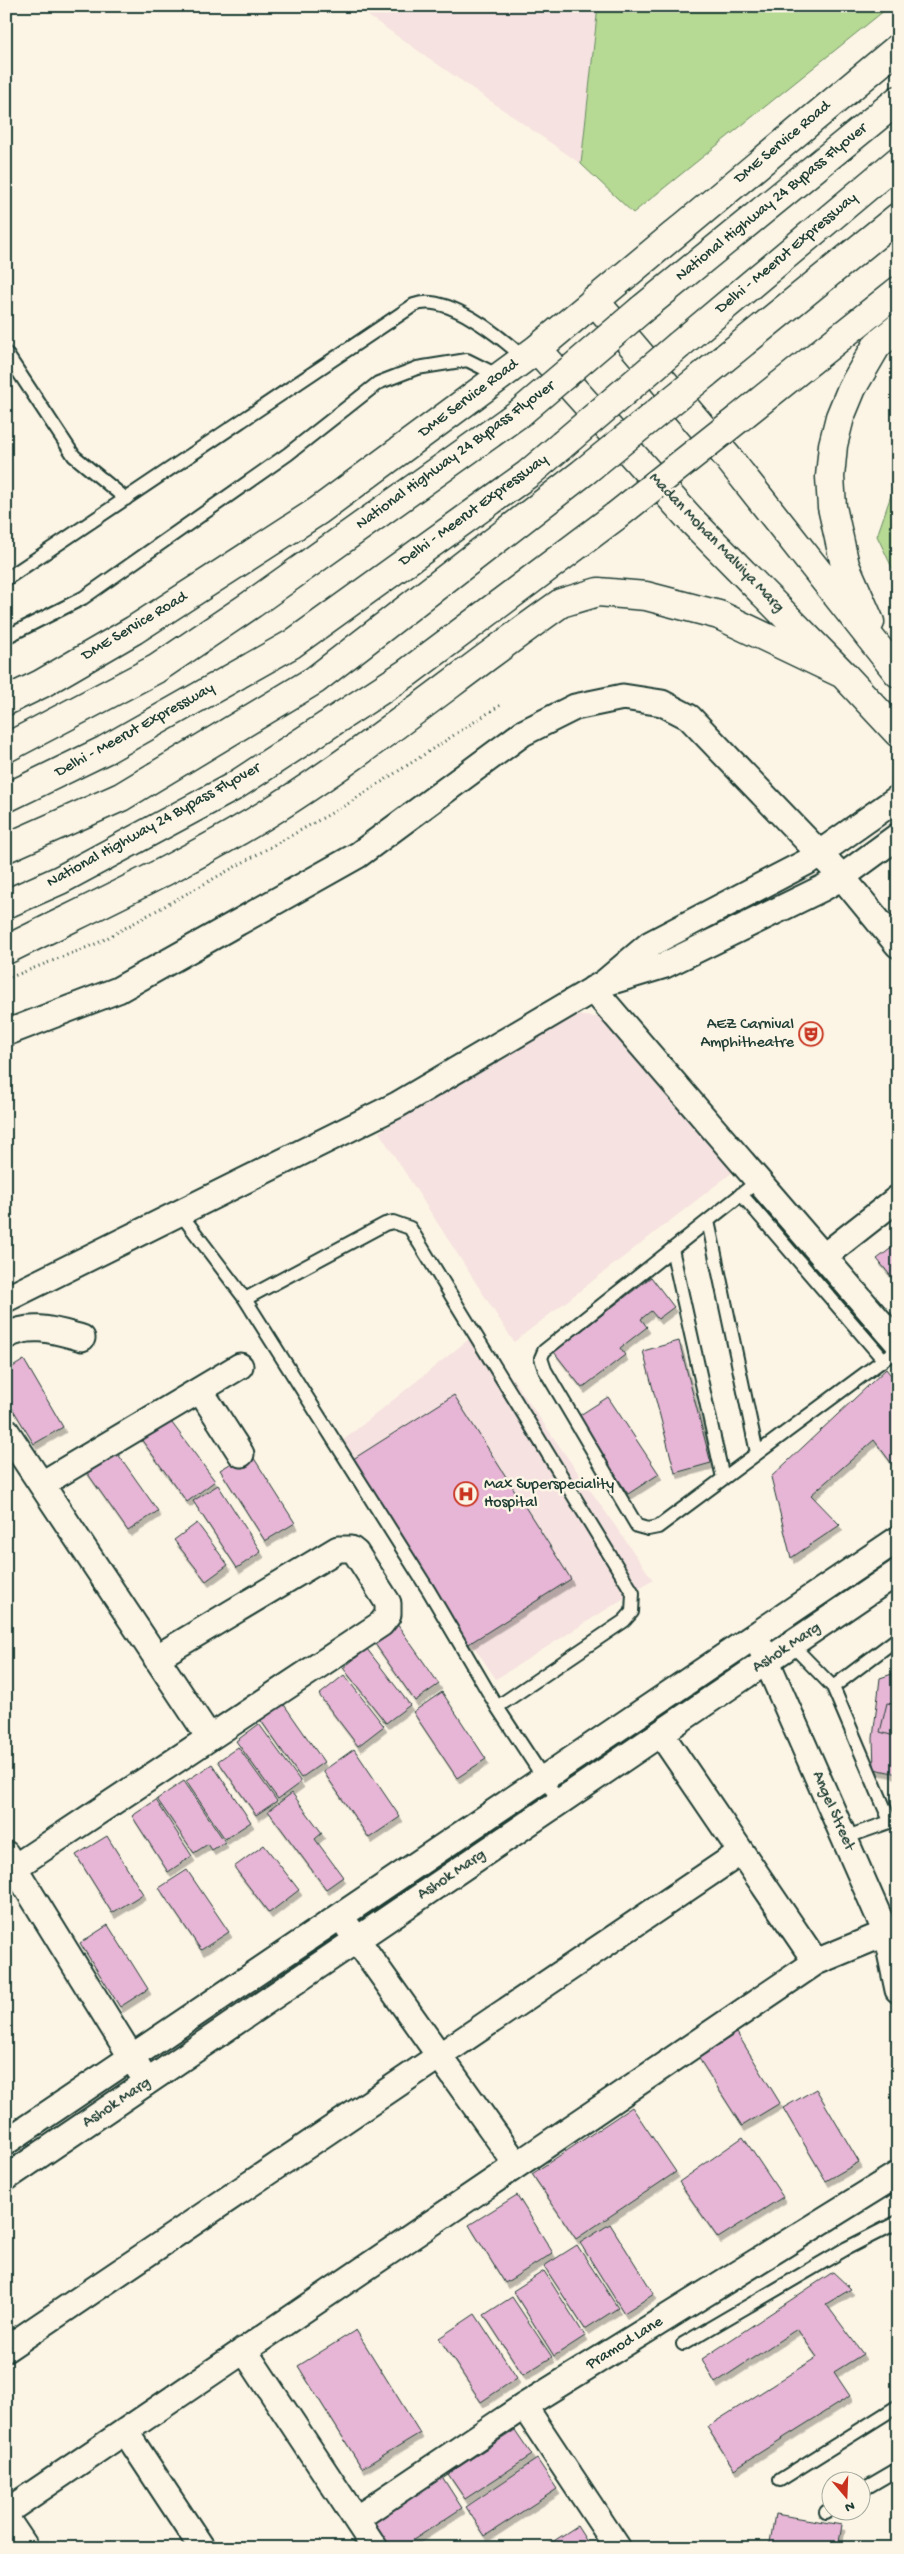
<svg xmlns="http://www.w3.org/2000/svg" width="904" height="2554" font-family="'Gochi Hand',sans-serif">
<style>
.built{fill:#f6e2e0}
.green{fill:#b6d993;stroke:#6a8b64}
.building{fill:#e7b5d5;stroke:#1f3d34;filter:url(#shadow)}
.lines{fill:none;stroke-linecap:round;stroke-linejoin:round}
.service-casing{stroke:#1f3d34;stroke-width:16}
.minor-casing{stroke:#1f3d34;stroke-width:29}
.secondary-casing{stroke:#1f3d34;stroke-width:31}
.trunk-casing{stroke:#1f3d34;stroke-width:31}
.motorway-casing{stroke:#1f3d34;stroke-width:31}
.path{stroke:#1f3d34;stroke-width:3;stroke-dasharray:1 4;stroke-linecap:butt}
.service{stroke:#fcf5e5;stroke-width:12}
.minor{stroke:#fcf5e5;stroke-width:25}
.secondary{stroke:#fcf5e5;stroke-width:28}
.trunk{stroke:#fcf5e5;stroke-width:28}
.motorway{stroke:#fcf5e5;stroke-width:28}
.trunk-bridge-casing{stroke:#1f3d34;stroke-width:31;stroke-linecap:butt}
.motorway-bridge-casing{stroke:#1f3d34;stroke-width:31;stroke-linecap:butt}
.trunk-bridge{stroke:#fcf5e5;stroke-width:28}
.motorway-bridge{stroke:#fcf5e5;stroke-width:28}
.labels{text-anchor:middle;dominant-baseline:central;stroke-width:5;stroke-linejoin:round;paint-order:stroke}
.street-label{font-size:16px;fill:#1f3d34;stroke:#fcf5e5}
.poi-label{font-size:16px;fill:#1f3d34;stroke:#fcf5e5;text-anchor:end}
</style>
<defs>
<filter id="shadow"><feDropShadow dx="3" dy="5.5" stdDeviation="0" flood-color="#0004"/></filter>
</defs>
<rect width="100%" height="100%" fill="#fcf5e5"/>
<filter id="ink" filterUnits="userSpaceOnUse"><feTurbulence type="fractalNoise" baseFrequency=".02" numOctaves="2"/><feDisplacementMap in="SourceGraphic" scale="10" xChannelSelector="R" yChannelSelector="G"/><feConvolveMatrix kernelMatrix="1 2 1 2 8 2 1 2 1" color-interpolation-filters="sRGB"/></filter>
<g filter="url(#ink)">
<path class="built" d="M354,6H598L581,164Z
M574,1015L604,1018L738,1168L514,1342L379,1132Z
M479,1331L653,1580L496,1679L336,1446Z"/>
<path class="green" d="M598,6H890L633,213L581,164Z
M898,475V580L877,536Z"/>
<path class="building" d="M898,1243V1285L877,1259Z
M651,1277L674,1307L658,1319L651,1311L641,1319L647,1327L620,1348L625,1355L582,1388L554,1352Z
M679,1341L711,1463L675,1473L643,1351Z
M24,1360L63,1427L34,1444L6,1398V1371Z
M886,1369L898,1384V1472L874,1440L811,1495L840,1525L791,1558L771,1477Z
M454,1395L571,1579L467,1645L350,1461Z
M608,1397L659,1474L628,1494L577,1417Z
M166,1415L215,1481L187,1502L138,1435Z
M113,1447L158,1511L128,1531L83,1467Z
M250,1452L295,1523L265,1541L220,1470Z
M218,1485L261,1552L237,1568L193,1501Z
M197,1523L228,1565L206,1581L174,1540Z
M397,1624L439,1684L415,1701L373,1641Z
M367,1649L410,1705L386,1723L343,1668Z
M898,1672V1774L874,1769L873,1738L880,1678Z
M344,1675L384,1726L358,1746L319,1695Z
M442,1692L486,1759L457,1778L413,1712Z
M278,1696L324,1762L301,1778L255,1712Z
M887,1703L898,1705V1737L880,1732Z
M259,1724L301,1782L278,1799L236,1741Z
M238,1747L277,1801L256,1815L218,1761Z
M354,1749L400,1817L369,1838L323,1771Z
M212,1764L251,1822L225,1839L186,1781Z
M184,1781L225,1842L212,1850L208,1844L194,1853L157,1799Z
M292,1793L322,1833L315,1839L343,1877L326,1889L268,1811Z
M156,1800L192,1856L168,1872L132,1816Z
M107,1836L143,1894L112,1913L76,1855Z
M264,1845L299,1890L269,1913L234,1867Z
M187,1870L229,1932L201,1950L159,1888Z
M108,1925L148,1989L120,2007L80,1943Z
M737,2033L780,2103L742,2126L698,2057Z
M816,2089L859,2162L826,2181L783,2108Z
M632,2107L676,2172L576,2239L532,2174Z
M743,2137L783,2197L718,2238L679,2182Z
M517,2195L553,2253L505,2283L469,2225Z
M610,2224L654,2294L624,2313L580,2243Z
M577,2245L618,2308L585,2329L544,2266Z
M544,2271L585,2336L554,2356L513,2291Z
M833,2272L851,2289L826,2304L863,2354L834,2372L850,2396L734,2469L707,2427L817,2357L797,2329L715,2383L702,2359Z
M512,2297L552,2357L523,2375L484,2315Z
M475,2314L517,2378L481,2402L439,2338Z
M356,2330L420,2433L362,2468L298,2366Z
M515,2430L532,2455L465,2499L448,2474Z
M537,2459L557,2489L485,2536L466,2507Z
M441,2475L462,2508L401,2548H388L370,2522Z
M775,2514L842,2525L838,2548H769Z
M577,2526L591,2548H543Z"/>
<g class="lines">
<g class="service-casing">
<path id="service" d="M6,353L74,456L126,499
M6,579L414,305C446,292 501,337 524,358
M6,637L83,598L288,454L378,383L417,368L467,360L499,376
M758,1181L544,1351L541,1358L545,1370L637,1526L648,1529L658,1527L898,1349
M741,1194L883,1359
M180,1213L245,1299L429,1591L497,1707L560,1803
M708,1221L757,1453
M672,1249L723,1478
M245,1299L385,1224L393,1222L410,1228L633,1593L632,1612L624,1621L497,1707
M792,1645L833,1687L898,1638
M833,1687L890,1821
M844,1838L898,1819
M683,2344L847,2248L898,2222
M780,2480L898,2406
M862,2490L898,2469
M826,2512L832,2508"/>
</g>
<g class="minor-casing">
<path id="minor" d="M612,981L665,965L823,888L842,877L898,836
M593,989L898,1343
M6,1033L118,990L358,855L523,733L575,707L623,697L662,703L689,717L842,877L898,945
M823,1257L898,1198
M6,1299L397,1105L604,983L650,944L807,862L898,798
M6,1336C31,1322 56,1331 82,1338
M200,1390L241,1454
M6,1431L209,1737
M42,1484L240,1366
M761,1648L886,1933L898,1990
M661,1734L816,1962
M6,1854L140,2071
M15,1867L381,1624L388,1615V1603L356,1553L351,1549H338L156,1658
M348,1927L517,2165
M6,2142L898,1539
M6,2178L898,1572
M6,2349L741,1852
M244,2350L375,2548
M524,2406L618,2548
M125,2431L202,2548
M6,2512L816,1962L886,1933
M6,2518L26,2548
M356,2519L524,2406L898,2174"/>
</g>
<g class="secondary-casing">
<path id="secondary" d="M594,300L729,459L898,673
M537,349L693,522L843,674L898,733
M870,622L845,565L832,507L830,477L833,445L840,417L852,388L877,345L898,328
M6,701L41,684L134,630L318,511L537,349L898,48
M6,950C92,907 180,867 262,817C366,753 461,673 561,603L598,592L646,596L719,615L843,674"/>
</g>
<g class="trunk-casing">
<path id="trunk" d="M642,309L898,100
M738,419L898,291
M6,748L156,669L252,604L521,412
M6,904L60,880L233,787L407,673L616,516"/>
</g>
<g class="motorway-casing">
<path id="motorway" d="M679,345L898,161
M705,374L898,217
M6,798L105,750L292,644L528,474L562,445
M6,848L121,797L315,680L585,471"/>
</g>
<path class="path" d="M6,979L98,943L346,805L502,704"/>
<use href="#service" class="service"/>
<use href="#minor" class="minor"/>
<use href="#secondary" class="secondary"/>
<use href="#trunk" class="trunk"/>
<use href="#motorway" class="motorway"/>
<g class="trunk-bridge-casing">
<path id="trunk-bridge" d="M521,412L642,309
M616,516L738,419"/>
</g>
<g class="motorway-bridge-casing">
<path id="motorway-bridge" d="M562,445L679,345
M585,471L705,374"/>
</g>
<use href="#trunk-bridge" class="trunk-bridge"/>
<use href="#motorway-bridge" class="motorway-bridge"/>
</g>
</g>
<defs>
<g id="theatre-ring" transform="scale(1.25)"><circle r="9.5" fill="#fcf5e5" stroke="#c8321e" stroke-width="1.5"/><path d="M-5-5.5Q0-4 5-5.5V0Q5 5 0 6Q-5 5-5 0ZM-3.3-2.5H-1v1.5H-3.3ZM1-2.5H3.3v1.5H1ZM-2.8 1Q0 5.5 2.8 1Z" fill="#c8321e"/></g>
<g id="hospital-ring" transform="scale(1.25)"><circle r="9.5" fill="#fcf5e5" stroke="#c8321e" stroke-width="1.5"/><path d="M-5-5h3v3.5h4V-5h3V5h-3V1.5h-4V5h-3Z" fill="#c8321e"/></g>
</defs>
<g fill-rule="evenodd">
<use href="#theatre-ring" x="811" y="1034"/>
<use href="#hospital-ring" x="466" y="1494"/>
</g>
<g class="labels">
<g class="street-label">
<text transform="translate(783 143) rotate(-40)">DME Service Road</text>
<text transform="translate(772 203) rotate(-39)">National Highway 24 Bypass Flyover</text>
<text transform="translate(787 254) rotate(-40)">Delhi - Meerut Expressway</text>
<text transform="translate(469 399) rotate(-37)">DME Service Road</text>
<text transform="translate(456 456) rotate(-36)">National Highway 24 Bypass Flyover</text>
<text transform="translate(474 511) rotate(-36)">Delhi - Meerut Expressway</text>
<text transform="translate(716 543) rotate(46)">Madan Mohan Malviya Marg</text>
<text transform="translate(135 627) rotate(-31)">DME Service Road</text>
<text transform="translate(135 731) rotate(-29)">Delhi - Meerut Expressway</text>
<text transform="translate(154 826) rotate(-29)">National Highway 24 Bypass Flyover</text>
<text transform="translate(787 1648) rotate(-34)">Ashok Marg</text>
<text transform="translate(833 1811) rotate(66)">Angel Street</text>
<text transform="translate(452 1875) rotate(-34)">Ashok Marg</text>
<text transform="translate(117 2103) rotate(-34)">Ashok Marg</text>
<text transform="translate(625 2344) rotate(-32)">Pramod Lane</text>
</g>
<g class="poi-label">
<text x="794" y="1025">AEZ Carnival<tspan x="794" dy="18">Amphitheatre</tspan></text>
<text x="484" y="1485" text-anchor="start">Max Superspeciality<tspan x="484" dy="18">Hospital</tspan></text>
</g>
</g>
<rect width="904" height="2554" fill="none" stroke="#fcf5e5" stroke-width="25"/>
<rect x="12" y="12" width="879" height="2529" fill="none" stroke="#1f3d34" stroke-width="2" filter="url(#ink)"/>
<g transform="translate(846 2496) rotate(161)"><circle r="24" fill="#fcf5e5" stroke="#a4ab9e"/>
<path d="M0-4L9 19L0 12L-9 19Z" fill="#c8321e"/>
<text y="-8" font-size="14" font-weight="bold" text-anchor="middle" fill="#1f3d34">N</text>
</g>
</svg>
